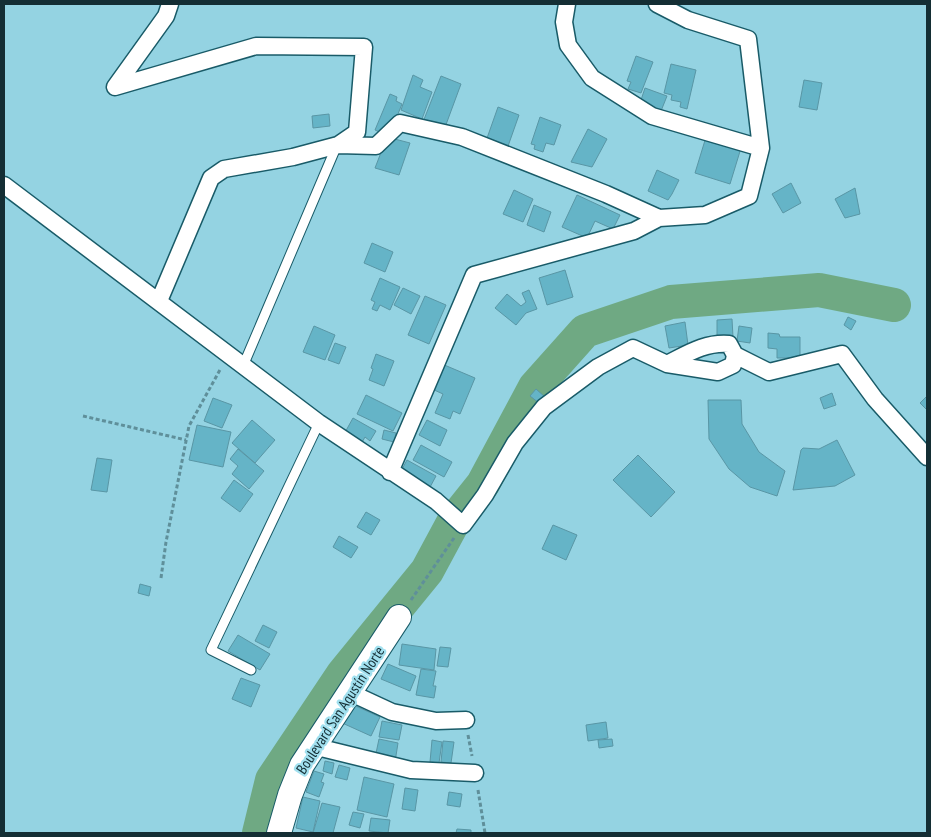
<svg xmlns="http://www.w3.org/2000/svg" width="931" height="837" font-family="'PT Sans Narrow',sans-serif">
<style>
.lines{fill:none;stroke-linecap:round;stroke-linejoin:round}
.river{stroke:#6fa983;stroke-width:34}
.building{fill:#65b4c7;stroke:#5996a5}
.service-casing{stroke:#195b68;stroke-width:11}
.minor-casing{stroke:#195b68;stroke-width:19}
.secondary-casing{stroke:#195b68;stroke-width:26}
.path{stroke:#5f8f9a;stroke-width:3;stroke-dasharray:4 2.5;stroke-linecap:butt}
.service{stroke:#fff;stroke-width:9}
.minor{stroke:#fff;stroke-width:16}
.secondary{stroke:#fff;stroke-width:24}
.labels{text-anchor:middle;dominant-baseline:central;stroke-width:4.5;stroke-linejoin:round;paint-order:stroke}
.street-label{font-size:15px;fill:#142e34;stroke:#a1e0ef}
</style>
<rect width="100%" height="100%" fill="#94d3e2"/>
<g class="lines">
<path class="river" d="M259,833L272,780L343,674L427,571L455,519L483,484L535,387L585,331L671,302L819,290L894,305"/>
</g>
<path class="building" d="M636,56L653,62L641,93L628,89L631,82L627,81Z
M671,64L696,70L687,109L680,107L681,102L671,100L672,95L664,93Z
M413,75L423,80L420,87L432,92L422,119L401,110Z
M441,76L461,84L444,130L423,122Z
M804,80L822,83L817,110L799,107Z
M645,88L667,96L661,111L640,103Z
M390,94L397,97L396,101L402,104L389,136L375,130Z
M498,107L519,115L507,149L486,141Z
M329,114L330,126L313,128L312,116Z
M540,117L561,125L554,145L546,143L543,152L534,149L535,145L531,144Z
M588,129L607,139L592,167L571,162Z
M387,137L410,143L399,175L375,168Z
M706,137L741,148L730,184L695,173Z
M657,170L679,180L672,194L668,200L648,191Z
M791,183L801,203L783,213L772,194Z
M855,188L860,214L845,218L835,199Z
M514,190L533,199L523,222L503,214Z
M577,195L620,215L613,229L595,221L587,238L562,227Z
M534,205L551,212L544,232L527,225Z
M372,243L393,252L385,272L364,263Z
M565,270L573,297L547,305L539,278Z
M380,278L400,287L390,310L380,305L377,311L372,309L375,302L371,300Z
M403,288L420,296L411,314L394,305Z
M529,290L537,309L526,313L516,325L495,308L507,294L521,306L526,302L522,293Z
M425,296L446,305L429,344L408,335Z
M848,317L856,321L851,330L844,325Z
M732,319L733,337H717V320Z
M685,322L688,345L669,348L665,326Z
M314,326L335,335L325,360L303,352Z
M739,326L752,328L750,343L737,341Z
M768,333L779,334L780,337H800V358H777V349L768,348Z
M335,343L346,347L339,364L328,360Z
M376,354L394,361L384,386L369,380L373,369L371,368Z
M442,364L475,378L460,414L453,411L450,419L435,413L443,394L432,389Z
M536,389L545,397L539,403L530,396Z
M832,393L836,405L824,409L820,398Z
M366,395L402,413L393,431L357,414Z
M926,397L927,399V410L920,403Z
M213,398L232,405L222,428L204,421Z
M708,400H741L742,424L759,452L785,471L777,496L750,487L729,469L709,439Z
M353,418L376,431L370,441L365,437L360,446L343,436Z
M252,420L275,440L255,463L232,443Z
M427,420L447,430L440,446L419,435Z
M197,425L231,432L223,467L189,460Z
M384,430L396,433L394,442L382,439Z
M837,440L855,475L835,486L793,490L801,450L803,448L819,449Z
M421,445L452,462L444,477L413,460Z
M238,449L264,471L249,489L232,474L238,466L230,459Z
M638,455L675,492L651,517L613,480Z
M97,458L112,460L107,492L91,490Z
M407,460L436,476L429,489L400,473Z
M234,480L253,494L240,512L221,498Z
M366,512L380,520L371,535L357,527Z
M553,525L577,535L566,560L542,549Z
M339,536L358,547L351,558L333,547Z
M140,584L151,587L149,596L138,593Z
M263,625L277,632L269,648L255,641Z
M238,635L270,654L260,670L228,651Z
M402,644L436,649L434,670L399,665Z
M440,647L451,648L448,667L437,666Z
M388,664L416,676L410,691L381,679Z
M421,669L436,671L433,686H436L434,698L416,695Z
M241,678L260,685L251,707L232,699Z
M349,703L380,717L371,736L340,722Z
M382,721L402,725L399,740L379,737Z
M606,722L608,738L588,741L586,725Z
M379,739L398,743L395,762L375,758Z
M612,739L613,746L599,748L598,740Z
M432,740L442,742L439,763L430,762Z
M443,741L454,742L451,763L441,762Z
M325,761L334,763L332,774L323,771Z
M339,765L350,768L347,780L335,777Z
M314,771L324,774L321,782L324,783L319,797L306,792Z
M364,777L394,784L387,817L357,810Z
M405,788L418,790L415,811L402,809Z
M449,792L462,794L460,807L447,805Z
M303,797L320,801L313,832L296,828Z
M322,803L340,807L333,833H313Z
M353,812L364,814L360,828L349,825Z
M371,818L390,820L388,833L369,831Z
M457,829L471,830V833H456Z"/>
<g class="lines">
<g class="service-casing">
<path id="service" d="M243,366L337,145
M251,670L211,650L319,423"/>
</g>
<g class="minor-casing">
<path id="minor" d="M170,4L166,16L115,87L256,46L364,47L357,132L338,145L376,146L400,123L462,137L606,194L659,218L634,231L474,275L390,472
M567,4L564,22L568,45L592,78L652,116L761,148
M657,4L688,20L748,39L761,148L749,196L705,215L659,218
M4,185L319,423L436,501L463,525L485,495L515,443L544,407L598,367L633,348L667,364L718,372L733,365L735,355
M159,301L211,178L224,169L293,157L338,145
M667,364C687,354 705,342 729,344L735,355L769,372L842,354L875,399L927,457
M351,693L392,712L436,721L466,720
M313,746L411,770L475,773"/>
</g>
<g class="secondary-casing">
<path id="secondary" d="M279,833L290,795L302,765L399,617"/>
</g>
<path class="path" d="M83,416L186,440
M161,578L166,542L189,426L221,368
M411,600L454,538
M468,735L472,756
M478,790L485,833"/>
<use href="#service" class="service"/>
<use href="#minor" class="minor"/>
<use href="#secondary" class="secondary"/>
</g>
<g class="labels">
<g class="street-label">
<text transform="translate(340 710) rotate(-57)">Boulevard San Agustín Norte</text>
</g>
</g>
<rect width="931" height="837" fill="none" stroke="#142e34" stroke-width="10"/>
</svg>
